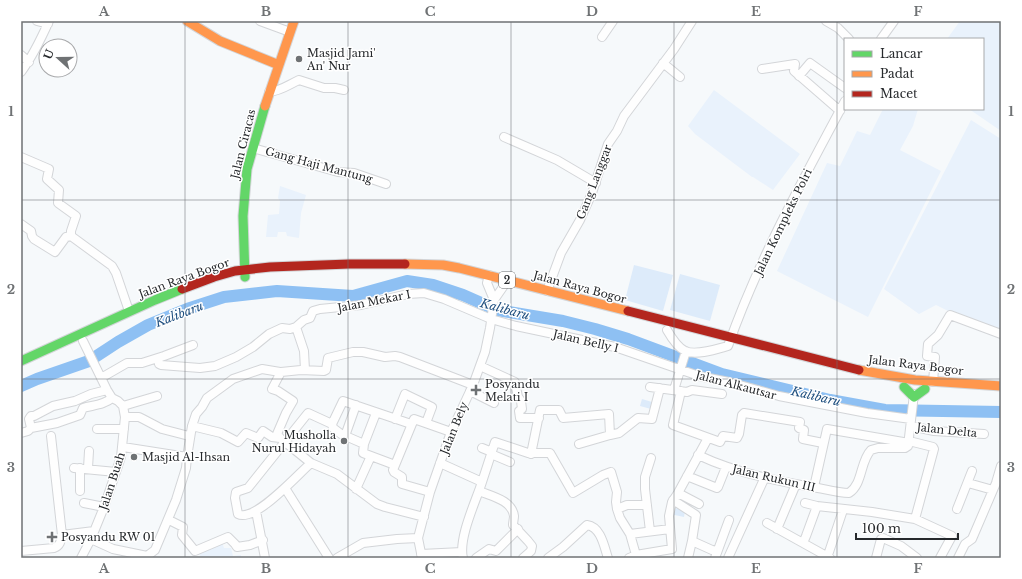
<svg xmlns="http://www.w3.org/2000/svg" width="1022" height="579" font-family="'Libre Baskerville',serif">
<style>
.built{fill:#e9f2fc}
.green{fill:#ddebfa}
.lines{fill:none;stroke-linecap:round;stroke-linejoin:round}
.river{stroke:#8ec0f3;stroke-width:12}
.street-casing{stroke:#d3d5d8;stroke-width:10}
.fast-casing{stroke:#d3d5d8;stroke-width:11}
.slow-casing{stroke:#d3d5d8;stroke-width:11}
.jam-casing{stroke:#d3d5d8;stroke-width:11}
.street{stroke:#fefefe;stroke-width:8}
.fast{stroke:#63d668;stroke-width:9}
.slow{stroke:#ff974d;stroke-width:9}
.jam{stroke:#b3261e;stroke-width:9}
.grid{fill:none;stroke:#6f7274;stroke-width:1;stroke-opacity:0.55}
.poi-dot{fill:#6f7274;stroke:#fff;stroke-width:1.5}
.labels{text-anchor:middle;dominant-baseline:central;stroke-width:3;stroke-linejoin:round;paint-order:stroke}
.shield{fill:#fff;stroke:#67696b;stroke-width:1}
.shield-label{font-size:10px;font-weight:bold;fill:#26292c}
.poi-label{font-size:11px;fill:#26292c;stroke:#fff;text-anchor:start}
.street-label{font-size:11px;fill:#26292c;stroke:#fff}
.water-label{font-size:12px;font-style:italic;fill:#1f4f7f;stroke:#fff}
.neatline{fill:none;stroke:#6f7274;stroke-width:1.5}
.grid-label{font-size:13px;text-anchor:middle;font-weight:bold;fill:#6f7274}
</style>
<rect width="100%" height="100%" fill="#f6f9fb"/>
<path class="built" d="M960,21H1001V131L969,109H983V39H947Z
M714,90L800,154L773,190L753,177H752L695,134L688,126Z
M883,109H918L913,126L900,150L941,171L868,317L777,271L827,163L840,166L857,131L870,135Z
M971,120L1001,139V333L983,328L936,305L919,314L884,289Z
M280,186L306,195L301,213L299,238L287,236L286,232H278L277,237H266L268,215L279,214L280,201L278,198Z
M222,542L224,548H231L233,556L241,555V558H201L199,553Z"/>
<path class="green" d="M634,265L673,275L663,311L625,300Z
M680,274L720,285L710,321L670,310Z
M642,399L652,402L651,409L640,406Z
M672,507L685,511L684,517L670,514Z"/>
<g class="lines">
<path class="river" d="M21,386L37,379L89,361L118,342L148,325L187,309L224,297L277,291L353,296L407,281L433,285L463,295L497,310L563,321L595,329L628,339L722,374L830,400L885,410L1001,412"/>
<g class="street-casing">
<path id="street" d="M37,21L48,24
M260,21L290,32
M826,21L838,28L849,39
M602,37L613,21
M881,39L894,21
M21,55L29,62
M663,63L680,77
M762,69L795,64L794,71L840,111
M21,72C33,56 41,39 49,21
M799,76L810,63L845,88
M269,92C281,91 288,85 299,80L324,88H335L344,90
M504,137L557,160L596,183
M253,148L338,172L354,173L386,184
M21,157L49,169L47,179L59,190L58,203L76,216L71,231V236
M21,224L31,231L32,236L34,239L55,252L66,237L71,236L112,266L116,273L129,311
M489,275L487,283L494,300
M547,291L561,253L580,220L592,193L608,144L617,131L624,116L674,49L692,21
M296,327L304,351L305,370
M667,330C671,337 677,347 685,351C696,356 717,349 728,346C758,261 802,181 845,101
M158,358L159,364L161,365L200,368L215,366L236,357L253,347L269,334L282,328L290,329L296,327L304,320L310,318L313,311L320,309L361,305L408,294L424,293L444,299L491,319L516,326L615,347L699,376L729,382L779,396L867,413L911,419
M480,366L515,382L518,397L521,401L522,409L519,411L520,418H539
M101,378L127,363H142L164,356L193,345
M933,382L935,357L927,356L928,344L938,335L950,315L1001,334
M650,387L687,392L692,390L722,394
M674,390L686,351
M470,391L494,403
M681,391L673,425L720,442L723,436L737,438L739,434L742,415L744,413L800,422L799,428L804,430L803,439L823,443
M123,406L157,396
M125,417H139L143,419L162,429L189,436
M395,419L405,394L432,407L426,423
M332,424L343,401L411,424
M192,426L221,433L238,442L246,433L258,438L263,431L272,437L280,438
M911,426L934,431L984,434
M31,428L29,419L31,416H34L53,406L75,401L91,394L107,390
M31,428L57,423L80,415L83,408C94,405 104,405 112,398
M97,429H124
M21,433L28,431L31,428
M51,436L62,535
M345,436L356,405
M909,441L933,447L934,449L915,519
M364,444L376,413
M579,444L610,435L619,433L638,418L652,419L660,388
M123,447L187,457L186,468L176,500L155,550L147,556
M482,448L492,452
M491,454L510,462
M531,454L540,410H559L563,418L609,414L610,435
M698,455C734,472 774,481 813,487C825,489 837,493 849,493C863,484 860,461 871,450L878,448H905L908,446L914,394
M187,457L192,426L196,414L202,407L207,398L233,379L262,369L280,372
M311,463C298,474 255,523 238,514L235,498L236,492L248,488L308,413L332,424L333,428L341,434L364,444L363,453L395,465
M440,463L482,482C476,501 458,538 463,558
M74,468L116,472
M88,468L89,451
M687,476L717,488L718,487L726,467
M482,482L495,442L528,453H550L573,493L603,475L611,472L617,492L616,502L617,509L620,518L630,534L636,555
M968,483L993,490
M814,487L827,429L909,443
M285,488L329,558
M356,489L371,456
M80,491V468
M479,491C491,496 512,500 514,516C514,519 513,522 513,525L528,541L532,546L531,551L523,558
M430,492L402,484V477L394,472L393,470L414,419L451,432
M678,493L699,504
M673,500L696,515L692,541L712,550L717,551
M84,503L104,507
M805,503L817,506L872,512L915,519L952,536L940,558
M617,509L627,505H647
M957,509L972,471
M256,511L265,558
M424,517L385,507L377,504L337,474L311,463L280,438L277,434L286,413L293,401L278,391L272,389L281,372L301,370L324,371L326,370L328,358L353,352H363L385,357L395,356L400,357L473,385
M169,520L183,527L182,535L195,551L228,537L235,544L237,547L250,545L263,540
M767,523L830,558
M777,529L796,484
M650,531L645,489V477L651,458
M630,534L670,529
M91,539L113,549L147,556
M803,543L806,536L817,506
M21,551L54,548C60,546 61,541 62,535L94,531
M421,554L462,552
M81,558L91,539L104,507L121,457L125,417L123,406L118,401L112,398L107,390L83,341
M337,558L363,543L397,539L418,538
M422,558L418,538L430,492L451,432L473,385L485,352L490,328L494,300L503,287L505,279
M476,558L489,549L496,551L518,529
M548,558L563,547L587,525C601,527 604,546 608,558
M629,558L636,555L672,549L669,516L672,502L678,493L708,438
M688,558L692,541
M715,558L729,520
M728,558L765,477
M827,558L843,510
M876,558L881,539L883,538L901,546L917,558
M958,558L965,544L972,539L996,483L1001,466"/>
</g>
<g class="fast-casing">
<path id="fast" d="M245,277L243,216L247,169L265,106
M21,361L155,300L182,289
M904,387L914,397L925,389"/>
</g>
<g class="slow-casing">
<path id="slow" d="M187,21L220,41L279,65
M265,106L294,21
M405,264L443,265L459,268L628,311
M859,370L915,380L1001,386"/>
</g>
<g class="jam-casing">
<path id="jam" d="M182,289L214,277L235,271L270,267L349,264H405
M628,311L859,370"/>
</g>
<use href="#street" class="street"/>
<use href="#fast" class="fast"/>
<use href="#slow" class="slow"/>
<use href="#jam" class="jam"/>
</g>
<path class="grid" d="M185,21V558M348,21V558M511,21V558M674,21V558M837,21V558M21,200H1001M21,379H1001"/>
<g class="poi-dot">
<circle cx="299" cy="59" r="4"/>
<path d="M474 384h4v4h4v4h-4v4h-4v-4h-4v-4h4z"/>
<circle cx="344" cy="441" r="4"/>
<circle cx="134" cy="457" r="4"/>
<path d="M50 531h4v4h4v4h-4v4h-4v-4h-4v-4h4z"/>
</g>
<g class="labels">
<rect class="shield" x="499" y="272" width="16" height="16" rx="3"/>
<g class="shield-label">
<text x="507" y="280">2</text>
</g>
<g class="poi-label">
<text x="307" y="53">Masjid Jami'<tspan x="307" dy="13">An' Nur</tspan></text>
<text x="485" y="384">Posyandu<tspan x="485" dy="13">Melati I</tspan></text>
<text x="336" y="435" text-anchor="end">Musholla<tspan x="336" dy="13">Nurul Hidayah</tspan></text>
<text x="142" y="457">Masjid Al-Ihsan</text>
<text x="61" y="537">Posyandu RW 01</text>
</g>
<g class="street-label">
<text transform="translate(243 144) rotate(-76)">Jalan Ciracas</text>
<text transform="translate(319 165) rotate(15)">Gang Haji Mantung</text>
<text transform="translate(594 182) rotate(-69)">Gang Langgar</text>
<text transform="translate(783 222) rotate(-64)">Jalan Kompleks Polri</text>
<text transform="translate(184 278) rotate(-20)">Jalan Raya Bogor</text>
<text transform="translate(580 287) rotate(15)">Jalan Raya Bogor</text>
<text transform="translate(374 301) rotate(-11)">Jalan Mekar I</text>
<text transform="translate(586 341) rotate(13)">Jalan Belly I</text>
<text transform="translate(916 365) rotate(7)">Jalan Raya Bogor</text>
<text transform="translate(736 385) rotate(15)">Jalan Alkautsar</text>
<text transform="translate(454 428) rotate(-68)">Jalan Bely</text>
<text transform="translate(947 430) rotate(6)">Jalan Delta</text>
<text transform="translate(774 478) rotate(13)">Jalan Rukun III</text>
<text transform="translate(112 481) rotate(-72)">Jalan Buah</text>
</g>
<g class="water-label">
<text transform="translate(505 309) rotate(15)">Kalibaru</text>
<text transform="translate(179 314) rotate(-21)">Kalibaru</text>
<text transform="translate(816 396) rotate(13)">Kalibaru</text>
</g>
</g>
<rect width="1022" height="579" fill="none" stroke="#ffffff" stroke-width="44"/>
<rect x="844" y="38" width="140" height="72" fill="#ffffff" stroke="#a8a9ab"/>
<rect x="852" y="51" width="20" height="6" fill="#63d668" stroke="#a8a9ab"/>
<text x="880" y="58" font-size="12" fill="#26292c">Lancar</text>
<rect x="852" y="71" width="20" height="6" fill="#ff974d" stroke="#a8a9ab"/>
<text x="880" y="78" font-size="12" fill="#26292c">Padat</text>
<rect x="852" y="91" width="20" height="6" fill="#b3261e" stroke="#a8a9ab"/>
<text x="880" y="98" font-size="12" fill="#26292c">Macet</text>
<g transform="translate(58 58) rotate(291)"><circle r="19" fill="#ffffff" stroke="#a8a9ab"/>
<path d="M0-3L7 15L0 10L-7 15Z" fill="#6f7274"/>
<text y="-6" font-size="11" font-weight="bold" text-anchor="middle" fill="#26292c">U</text>
</g>
<path d="M856 533v6h102v-6" fill="none" stroke="#26292c" stroke-width="2"/>
<text x="862" y="533" font-size="12" fill="#26292c" stroke="#ffffff" stroke-width="3" paint-order="stroke">100 m</text>
<rect x="22" y="22" width="978" height="535" class="neatline"/>
<g class="grid-label">
<text x="104" y="16">A</text>
<text x="266" y="16">B</text>
<text x="430" y="16">C</text>
<text x="592" y="16">D</text>
<text x="756" y="16">E</text>
<text x="918" y="16">F</text>
<text x="11" y="116">1</text>
<text x="1011" y="116">1</text>
<text x="11" y="294">2</text>
<text x="1011" y="294">2</text>
<text x="11" y="472">3</text>
<text x="1011" y="472">3</text>
<text x="104" y="573">A</text>
<text x="266" y="573">B</text>
<text x="430" y="573">C</text>
<text x="592" y="573">D</text>
<text x="756" y="573">E</text>
<text x="918" y="573">F</text>
</g>
</svg>
